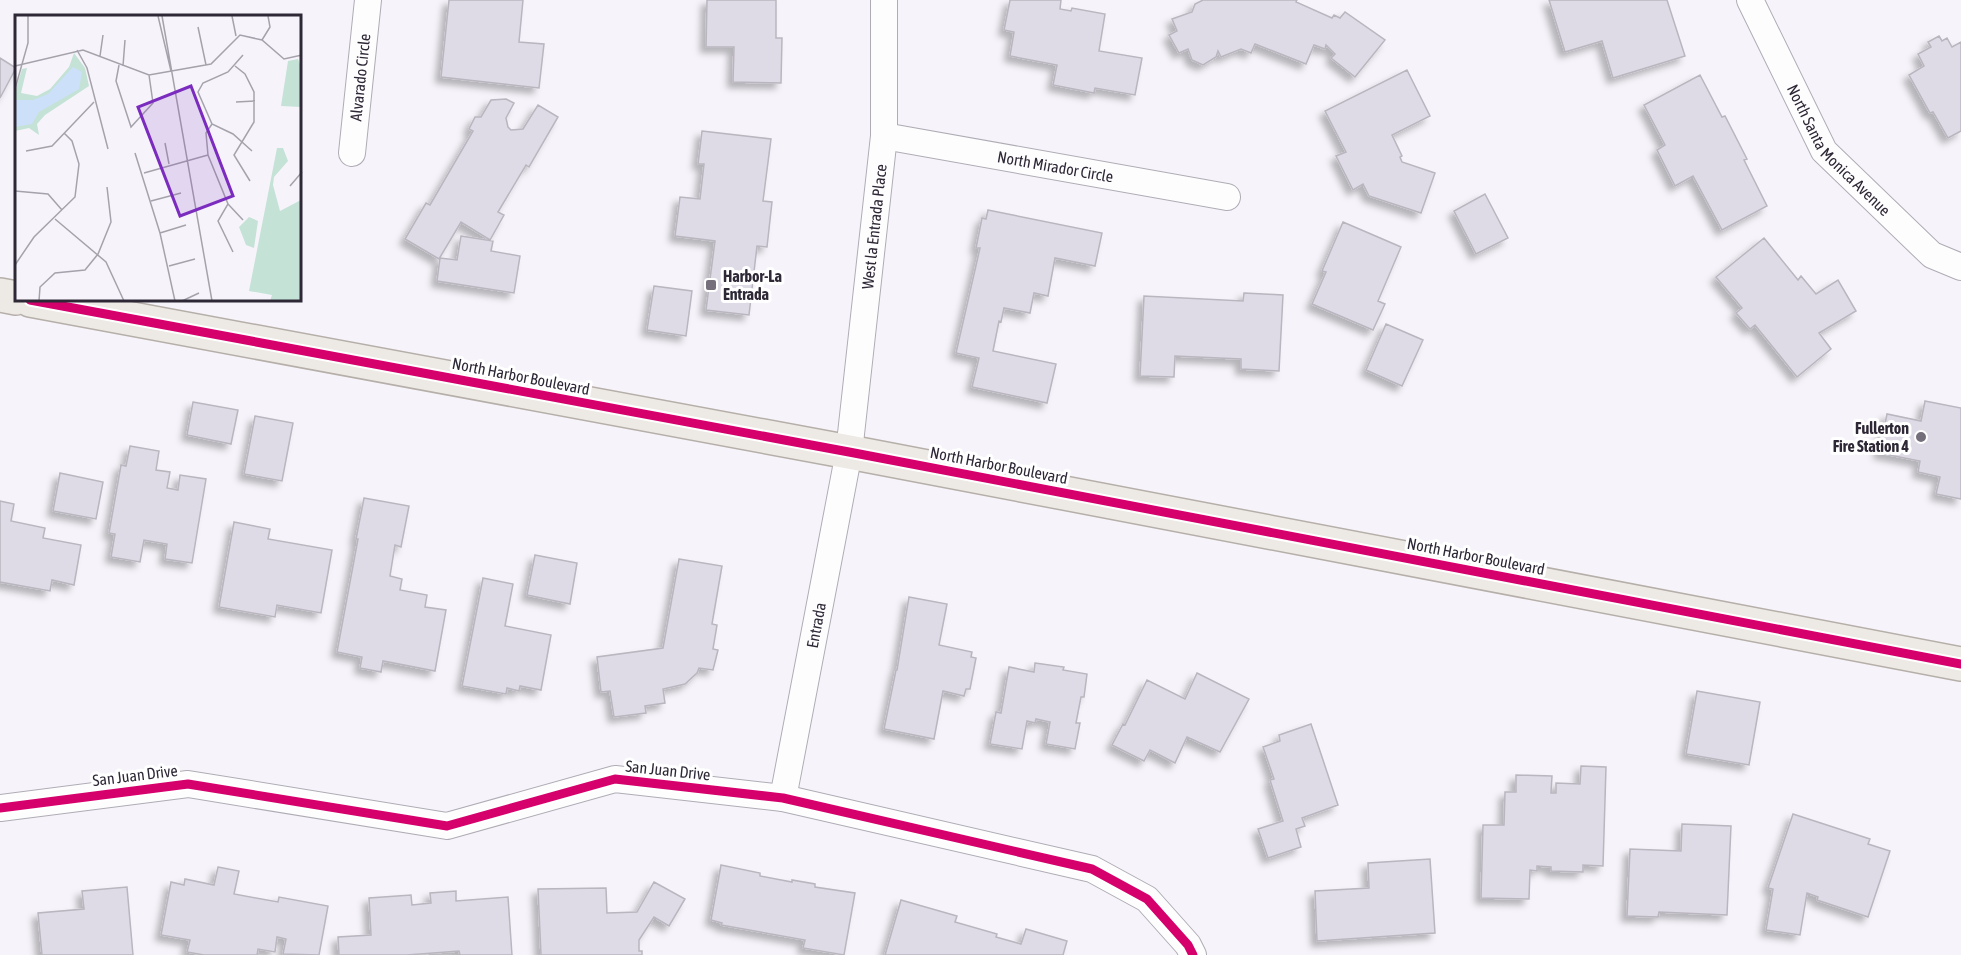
<svg xmlns="http://www.w3.org/2000/svg" width="1961" height="955" font-family="'Asap Condensed',sans-serif">
<style>
.building{fill:#dedae6;stroke:#bab6bf;stroke-width:1.5;filter:url(#shadow)}
.lines{fill:none;stroke-linecap:round;stroke-linejoin:round}
.minor-casing{stroke:#afacb5;stroke-width:28}
.primary-casing{stroke:#b6afa9;stroke-width:36}
.minor{stroke:#fefdfe;stroke-width:26}
.primary{stroke:#edeae5;stroke-width:33}
.cycleway-casing{stroke:#fff;stroke-width:13}
.cycleway{stroke:#d6006c;stroke-width:9}
.poi-dot{fill:#746f7b;stroke:#fff;stroke-width:2}
.labels{text-anchor:middle;dominant-baseline:central;stroke-width:6;stroke-linejoin:round;paint-order:stroke}
.street-label{font-size:16px;fill:#2e2836;stroke:#fff}
.poi-label{font-size:16px;font-weight:bold;fill:#2e2836;stroke:#fff;text-anchor:start}
.inset-road{fill:none;stroke:#a6a2ac;stroke-width:1.5}
.view{fill:#7b2cbf;fill-opacity:0.15;stroke:#7b2cbf;stroke-width:3}
.inset-edge{fill:none;stroke:#2e2836;stroke-width:3}
</style>
<defs>
<filter id="shadow"><feDropShadow dx="-5.5" dy="5.5" stdDeviation="3" flood-color="#0004"/></filter>
</defs>
<rect width="100%" height="100%" fill="#f6f4fa"/>
<path class="building" d="M449,0H523L519,42L544,44L539,88L441,77Z
M707,0H776V38H782L781,83L733,82L734,47H706Z
M1010,0H1061L1060,9L1071,11L1072,8L1105,14L1099,51L1142,58L1135,95L1095,88L1094,93L1053,85L1057,65L1010,56L1014,32L1004,30Z
M1203,0H1297L1296,2L1332,18L1334,15L1340,18L1345,12L1385,40L1355,77L1331,58L1335,54L1326,45L1325,49L1314,45L1306,64L1255,44L1251,53L1241,49L1221,57L1218,51L1216,57L1203,65L1192,60L1188,49L1179,53L1169,35L1177,31L1172,19L1192,12L1195,4Z
M1549,0H1667L1685,56L1613,78L1602,41L1565,52Z
M1939,36L1942,41L1947,38L1952,47L1961,42V131L1948,138L1933,112L1930,113L1909,75L1924,66L1918,54L1931,47L1928,42Z
M0,58L16,68L0,98Z
M1407,70L1430,116L1392,135L1402,156L1400,157L1402,162L1435,173L1421,213L1369,196L1363,184L1353,190L1336,156L1346,152L1325,111Z
M1700,75L1722,117L1725,116L1747,159L1744,160L1767,206L1722,230L1693,176L1675,186L1657,150L1665,145L1644,105Z
M506,99L514,103L506,118L508,127L511,130L523,129L538,105L558,117L529,167L526,165L498,212L504,215L490,240L461,222L439,259L405,239L426,203L430,205L473,131L469,129L475,117H481L491,100Z
M702,131L771,139L763,201L772,202L767,247L757,246L749,315L706,310L715,241L675,236L680,197L700,199L704,164H698Z
M1485,194L1508,238L1476,254L1454,211Z
M988,210L1102,233L1095,266L1055,258L1048,296L1034,293L1030,313L1004,308L1001,322L999,321L993,351L1056,364L1047,403L972,387L979,358L956,353L980,248H976L982,218L986,219Z
M1343,222L1401,247L1378,301L1385,304L1373,330L1312,304L1326,272L1322,271Z
M461,236L493,241L491,251L520,256L514,293L437,281L440,258L457,260Z
M1764,238L1798,280L1801,276L1816,294L1838,280L1856,311L1819,333L1831,349L1797,377L1755,325L1750,329L1736,313L1742,308L1716,277Z
M654,286L692,291L686,336L647,330Z
M1244,293L1283,295L1279,371L1241,369V359L1175,356L1174,377L1140,376L1144,296L1243,301Z
M1386,324L1423,340L1402,386L1366,370Z
M1925,401L1961,408V499L1936,494L1940,477L1918,472L1920,461L1879,453L1887,414L1921,421Z
M193,402L238,410L231,444L187,435Z
M255,416L293,423L282,481L244,474Z
M130,446L159,451L156,470L170,472L167,488L178,490L180,475L206,479L192,563L165,559L167,544L144,540L140,562L111,557L115,534L109,533L121,465L126,466Z
M60,473L103,482L96,519L53,511Z
M364,498L409,506L401,547L395,545L390,576L402,579L400,590L427,595L425,607L446,610L435,671L383,661L381,672L360,668L362,657L337,652L358,539H356Z
M0,501L14,504L11,521L45,528L43,538L81,545L74,585L52,580L50,591L0,582Z
M234,522L270,529L268,539L332,550L321,613L277,605L275,617L219,607Z
M535,555L577,563L570,604L527,595Z
M679,559L722,566L712,624L717,625L713,649L718,650L713,670L699,668L697,673L685,684L663,689L665,703L645,706L646,713L614,717L610,691L601,692L597,657L663,648Z
M483,578L513,584L505,626L551,635L541,690L520,686L519,691L507,688L506,694L462,686Z
M909,597L947,604L939,645L972,652L971,657L976,658L970,689H966L964,696L943,691L934,739L884,729L896,670H897Z
M1035,663L1064,667L1063,670L1087,674L1084,697H1081L1076,723H1080L1075,749L1046,744L1050,722L1036,719L1035,723L1027,721L1022,749L990,744L996,712L1001,713L1009,667L1034,672Z
M1197,673L1249,699L1220,752L1187,737L1175,763L1150,750L1144,761L1112,745L1123,724L1125,725L1147,680L1185,699Z
M1697,691L1760,702L1749,765L1686,754Z
M1311,724L1338,805L1302,818L1305,826L1296,829L1301,847L1268,858L1258,829L1283,821L1270,780L1274,779L1263,747L1280,741L1279,735Z
M1581,766L1606,767L1603,866L1583,865V872L1551,871V867L1537,866V871L1530,870L1529,899L1481,898L1483,825H1504L1505,792H1516V775L1552,776L1551,793H1556V783L1580,784Z
M1793,814L1870,839L1868,844L1890,851L1868,917L1817,900L1818,897L1807,893L1800,935L1766,930L1773,889L1768,888Z
M1682,824L1731,826L1727,915L1659,912L1658,917L1627,916L1630,849L1681,851Z
M1430,859L1435,933L1317,941L1315,891L1369,888L1368,863Z
M721,865L760,873V876L792,882V880L815,884V887L855,893L844,955L803,948L805,940L721,925L722,923L711,920Z
M218,867L239,871L234,894L278,902L279,897L328,906L319,955L283,954L286,939L277,937L275,952L258,949L257,955H204L187,952L190,940L161,935L171,882L184,885L185,879L214,885Z
M654,882L685,899L669,926L654,917L639,940V951H642V955H541L538,889L606,888L607,913L637,912Z
M127,887L133,955H42L38,913L84,909L82,891Z
M456,891V901L508,897L512,955H460L459,951L407,955H339L338,937L371,935L369,898L411,895L412,905L431,903L430,893Z
M901,900L957,916L955,922L997,934L996,937L1021,944L1026,929L1067,941L1063,955H885Z"/>
<g class="lines">
<g class="minor-casing">
<g id="minor">
<path id="s1" d="M1750,0L1824,151L1932,255L1961,267"/>
<path id="s2" d="M884,136L1227,197"/>
<path id="s3" d="M352,153L368,0"/>
<path id="s4" d="M783,798L849,452L884,136V0"/>
<path d="M0,808L188,784L447,826L615,779L783,798L1092,869L1147,899L1188,945L1193,955"/>
</g>
</g>
<g class="primary-casing">
<path id="primary" d="M0,295L16,298
M30,300L849,452L1961,664"/>
</g>
<use href="#minor" class="minor"/>
<use href="#primary" class="primary"/>
<g class="cycleway-casing">
<path id="cycleway" d="M30,300L849,452L1961,664
M0,808L188,784L447,826L615,779L783,798L1092,869L1147,899L1188,945L1193,955"/>
</g>
<use href="#cycleway" class="cycleway"/>
</g>
<g class="poi-dot">
<rect x="705" y="279" width="12" height="12" rx="3"/>
<circle cx="1921" cy="437" r="6"/>
</g>
<g class="labels">
<g class="street-label">
<text stroke="none"><textPath href="#s3" startOffset="76">Alvarado Circle</textPath></text>
<text stroke="none"><textPath href="#s1" startOffset="176">North Santa Monica Avenue</textPath></text>
<text stroke="none"><textPath href="#s2" startOffset="174">North Mirador Circle</textPath></text>
<text stroke="none"><textPath href="#s4" startOffset="579">West la Entrada Place</textPath></text>
<text transform="translate(521 376) rotate(11)">North Harbor Boulevard</text>
<text transform="translate(999 465) rotate(11)">North Harbor Boulevard</text>
<text transform="translate(1476 556) rotate(11)">North Harbor Boulevard</text>
<text stroke="none"><textPath href="#s4" startOffset="176">Entrada</textPath></text>
<text transform="translate(668 770) rotate(6)">San Juan Drive</text>
<text transform="translate(135 775) rotate(-7)">San Juan Drive</text>
</g>
<g class="poi-label">
<text x="723" y="276">Harbor-La<tspan x="723" dy="18">Entrada</tspan></text>
<text x="1909" y="428" text-anchor="end">Fullerton<tspan x="1909" dy="18">Fire Station 4</tspan></text>
</g>
</g>
<g transform="translate(15 15)">
<rect width="286" height="286" fill="#f6f4fa"/>
<path d="M59,38L70,53L74,71L30,100L22,109L24,120L14,113L0,116V77L7,54L12,53L6,78L22,81L35,74L54,52ZM283,44L286,52V92L266,91L273,46ZM262,133H268L273,146L259,162L258,170L265,196L286,185V286H255L257,280L234,276ZM234,202L243,206L239,233L231,230L224,212Z" fill="#c4e2d5"/>
<path d="M58,52L67,57L64,74L24,97L17,109L0,112V85H18L33,79Z" fill="#cde0fa"/>
<path class="inset-road" d="M143,1L156,56M147,1L197,286M217,1L221,21M183,12L191,50M247,25L255,12L253,1M62,35L72,53L93,134M228,40L213,57L188,68L183,77L197,109L218,119L237,136M85,41L88,20M104,50L101,66L116,112L138,88L134,60M0,51L68,35L134,60L196,49L225,20L247,25L269,44L287,40M108,51L110,25M220,51L230,59L239,77V107L219,140L235,166M0,74L13,28V1M221,87L240,86M197,109L191,118L193,140L213,189L203,206L218,237M150,128L154,149M11,136L37,131L79,87M120,138L145,218L160,286M129,158L193,140M275,171L287,157M0,176L33,179L47,195M136,186L166,178M213,189L228,205M40,204L91,247L109,286M145,218L171,210M0,250L19,222L60,182L64,149L57,126L49,118M154,251L180,244M24,286L25,272L40,258L70,255L83,239L96,207L92,172M167,286L184,278"/>
<path class="view" d="M176,71L218,181L165,201L123,92Z"/>
<rect width="286" height="286" class="inset-edge"/>
</g>
</svg>
